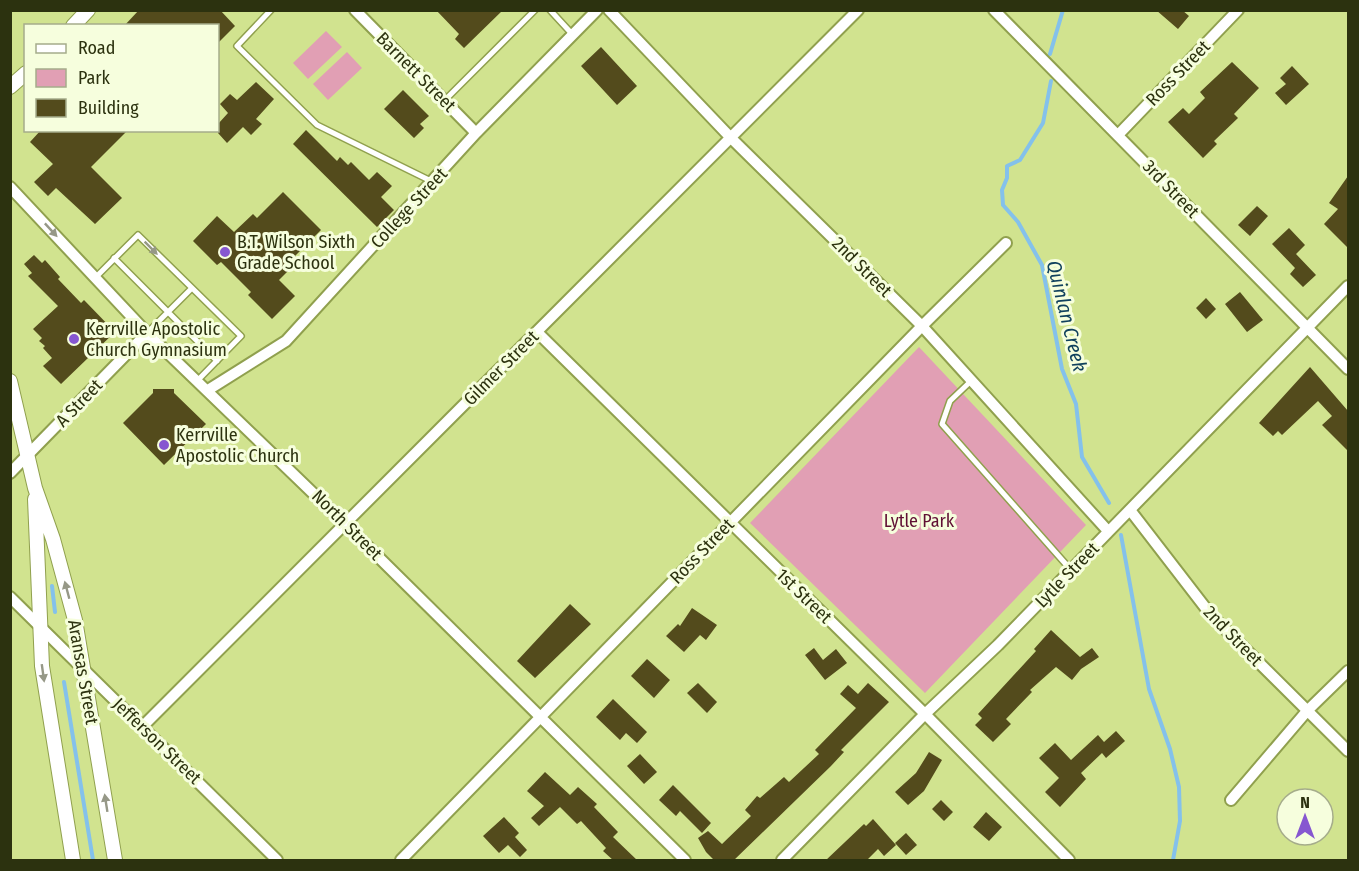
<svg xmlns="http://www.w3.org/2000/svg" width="1359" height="871" font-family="'Fira Sans Condensed',sans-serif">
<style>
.green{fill:#e19fb4}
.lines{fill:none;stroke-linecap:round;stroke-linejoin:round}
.stream{stroke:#84c1eb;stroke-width:4}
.building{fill:#534b1c}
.lane-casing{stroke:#90a04e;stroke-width:8}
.street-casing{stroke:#90a04e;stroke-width:14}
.secondary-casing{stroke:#90a04e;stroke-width:16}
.lane{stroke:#fff;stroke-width:5}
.street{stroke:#fff;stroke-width:10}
.secondary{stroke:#fff;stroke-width:14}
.oneway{fill:#969887}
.poi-dot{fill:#8657d0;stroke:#f6fedd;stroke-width:2}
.labels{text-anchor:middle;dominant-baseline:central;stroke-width:6;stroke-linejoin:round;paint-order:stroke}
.street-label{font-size:18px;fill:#2c320f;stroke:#f6fedd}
.poi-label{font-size:18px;fill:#2c320f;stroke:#f6fedd;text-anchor:start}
.park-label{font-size:18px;fill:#600f34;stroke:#f6fedd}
.water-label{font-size:20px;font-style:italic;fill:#10415d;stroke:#f6fedd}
</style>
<rect width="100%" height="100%" fill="#d1e38f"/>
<path class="green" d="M326,31L342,47L308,79L293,63Z
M347,52L362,68L328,100L313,84Z
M919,347L1086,525L925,693L750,523Z"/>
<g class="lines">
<path class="stream" d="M1050,54L1063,10
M1051,81L1043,123L1020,160L1007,166V178L1002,190L1003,205L1018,222L1042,265L1062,369L1076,404L1082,457L1109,503
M1121,535L1149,689L1170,749L1179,787L1180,821L1173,860
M52,586L55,612
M64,682L93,860"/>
</g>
<path class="building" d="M139,10H220L235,26L218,43V26H124Z
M436,10H503L464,48L455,39L459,34Z
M1156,10H1182L1189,16L1178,29Z
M601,47L637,86L617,105L581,66Z
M1232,62L1259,88L1234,114L1238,118L1214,141L1217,144L1203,158L1168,122L1183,108L1189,114L1205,98L1200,92Z
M1292,66L1309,84L1286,105L1275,93L1286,84L1280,78Z
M256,82L274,99L256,119L262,124L251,135L243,127L227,143L218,133V124L228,113L220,104L230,94L237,100Z
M403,90L429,116L420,124L424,128L414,138L384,109Z
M41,130H128L91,167L122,198L95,224L56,188L48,196L34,182L53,164L30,142Z
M306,130L337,161L340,157L348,165L351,162L369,180L377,172L392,186L381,197L394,210L377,227L293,144Z
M1348,176V248L1324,224L1338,209L1329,203Z
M283,192L321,230L295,256L299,260L279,280L295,296L272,319L248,295L251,292L221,262L217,265L193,241L217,216L234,232L253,214L257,218Z
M1257,206L1268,216L1250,236L1238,225Z
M1289,228L1305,245L1296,254L1316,275L1303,287L1290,274L1295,268L1272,244Z
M34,255L42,263L45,260L60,277L58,279L81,303L84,300L115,332L61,384L43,366L52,358L43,348L45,346L39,341L42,338L33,329L58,306L28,276L32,273L24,264Z
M1240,292L1263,320L1247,332L1225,304Z
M1206,298L1216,309L1206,319L1196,308Z
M1310,367L1348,411V451L1322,425L1332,416L1318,401L1282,435L1278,431L1273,436L1259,423Z
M153,389H174V393L206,424L164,465L123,423L153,393Z
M570,604L591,624L535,678L517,661Z
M692,608L717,625L706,640L700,635L684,652L666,636L678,624L680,626Z
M1051,630L1080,657L1092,648L1099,657L1081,669L1072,680L1056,667L1030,690L1032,692L1006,719L1011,724L993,742L975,725L982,718L978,714L1036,651L1034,649Z
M814,648L823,660L836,649L847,663L825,680L805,655Z
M647,659L670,680L654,698L631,676Z
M698,683L717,702L707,713L687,693Z
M868,683L889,702L841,750L844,752L831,766L733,861H715L706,852L698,838L708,831L722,844L751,816L745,810L757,796L760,798L784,777L789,782L819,754L815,750L856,708L840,694L848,685L858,694Z
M613,699L647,732L637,743L626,733L620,740L596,717Z
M1116,731L1125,741L1106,758L1102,753L1081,773L1086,779L1060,807L1045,792L1059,778L1039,758L1055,743L1071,760L1098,735L1104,742Z
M929,752L942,760L924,791L908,805L895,792L916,773Z
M640,754L657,772L644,784L627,766Z
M545,772L570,795L578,787L597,804L594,807L618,832L613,837L638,861H614L603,851L606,848L581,821L577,824L560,807L539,826L531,818L544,806L527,791Z
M673,785L711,823L702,833L680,811L676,816L659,800Z
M941,800L953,812L944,821L932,809Z
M986,812L1002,827L989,841L973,827Z
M504,817L519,833L515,837L527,850L520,857L508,845L499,853L483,836Z
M873,819L896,845L884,856L878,849L866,861H825L864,824L866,826Z
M906,833L917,845L906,855L895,843Z"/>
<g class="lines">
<g class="lane-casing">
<path id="lane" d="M271,10L237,46L317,125L431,181
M550,10L573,35
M444,101L535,10
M114,258L217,361
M95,278L138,235L241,336L198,380
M147,333L192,288
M971,381L950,401L942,424L1071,570"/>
</g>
<g class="street-casing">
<path id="street" d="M355,10L476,133
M609,10L731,138L922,326L1108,531
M994,10L1348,369
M1118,135L1238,10
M10,187L147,333L345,524L685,860
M537,332L925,714L1069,860
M208,390L286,341L476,133L597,10
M10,473L147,333
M1130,510L1211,615L1348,751
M10,597L277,860
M143,726L858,10
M1231,800L1307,711L1348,671
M401,860L922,326L1006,243
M782,860L925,714L998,645L1348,286"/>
</g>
<g class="secondary-casing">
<path id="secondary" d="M73,26L88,10
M10,87L26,73
M10,381L35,488L53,539L75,620L115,860
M35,499L42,666L73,860"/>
</g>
<use href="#lane" class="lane"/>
<use href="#street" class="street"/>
<use href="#secondary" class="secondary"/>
</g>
<defs><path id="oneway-solid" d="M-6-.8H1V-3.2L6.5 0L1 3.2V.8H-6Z" transform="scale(1.5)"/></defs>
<g class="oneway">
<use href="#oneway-solid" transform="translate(51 230) rotate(47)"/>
<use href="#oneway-solid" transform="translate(151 248) rotate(45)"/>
<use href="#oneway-solid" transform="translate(67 590) rotate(-105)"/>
<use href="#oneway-solid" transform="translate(43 673) rotate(82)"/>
<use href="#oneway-solid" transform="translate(106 803) rotate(-99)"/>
</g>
<g class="poi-dot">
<circle cx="225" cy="252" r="6"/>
<circle cx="74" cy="339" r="6"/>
<circle cx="164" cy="445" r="6"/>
</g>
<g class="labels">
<g class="street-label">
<text transform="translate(416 72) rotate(45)">Barnett Street</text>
<text transform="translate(1178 73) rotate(-46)">Ross Street</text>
<text transform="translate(1171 189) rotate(46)">3rd Street</text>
<text transform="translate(409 208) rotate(-47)">College Street</text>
<text transform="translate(862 267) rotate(45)">2nd Street</text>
<text transform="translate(501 368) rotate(-45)">Gilmer Street</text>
<text transform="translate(79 403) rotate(-46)">A Street</text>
<text transform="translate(347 525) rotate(45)">North Street</text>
<text transform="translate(702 551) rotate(-46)">Ross Street</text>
<text transform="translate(1067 575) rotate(-46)">Lytle Street</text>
<text transform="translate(804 596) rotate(44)">1st Street</text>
<text transform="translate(1233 636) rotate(46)">2nd Street</text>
<text transform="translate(83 672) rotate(80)">Aransas Street</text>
<text transform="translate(157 741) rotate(44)">Jefferson Street</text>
</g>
<g class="poi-label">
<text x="237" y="242">B.T. Wilson Sixth<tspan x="237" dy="21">Grade School</tspan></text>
<text x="86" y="329">Kerrville Apostolic<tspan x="86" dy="21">Church Gymnasium</tspan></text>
<text x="176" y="435">Kerrville<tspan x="176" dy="21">Apostolic Church</tspan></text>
</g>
<g class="park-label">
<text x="919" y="521">Lytle Park</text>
</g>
<g class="water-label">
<text transform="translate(1067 316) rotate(76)">Quinlan Creek</text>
</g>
</g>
<rect width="1359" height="871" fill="none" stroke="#2c320f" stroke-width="24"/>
<rect x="24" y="24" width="195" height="108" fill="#f6fedd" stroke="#a5ac8b" stroke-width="1.5"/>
<rect x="36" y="44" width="30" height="9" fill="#ffffff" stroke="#a5ac8b" stroke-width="1.5"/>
<text x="78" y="54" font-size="18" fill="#2c320f">Road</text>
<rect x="36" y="69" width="30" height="18" fill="#e19fb4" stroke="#a5ac8b" stroke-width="1.5"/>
<text x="78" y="84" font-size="18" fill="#2c320f">Park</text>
<rect x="36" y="99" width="30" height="18" fill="#534b1c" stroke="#a5ac8b" stroke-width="1.5"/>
<text x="78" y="114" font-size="18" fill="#2c320f">Building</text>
<g transform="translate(1305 817)"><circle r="28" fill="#f6fedd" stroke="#a5ac8b" stroke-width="1.5"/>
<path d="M0-4.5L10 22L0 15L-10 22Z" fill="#8657d0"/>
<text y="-9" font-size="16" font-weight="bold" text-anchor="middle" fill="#2c320f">N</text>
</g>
</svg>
